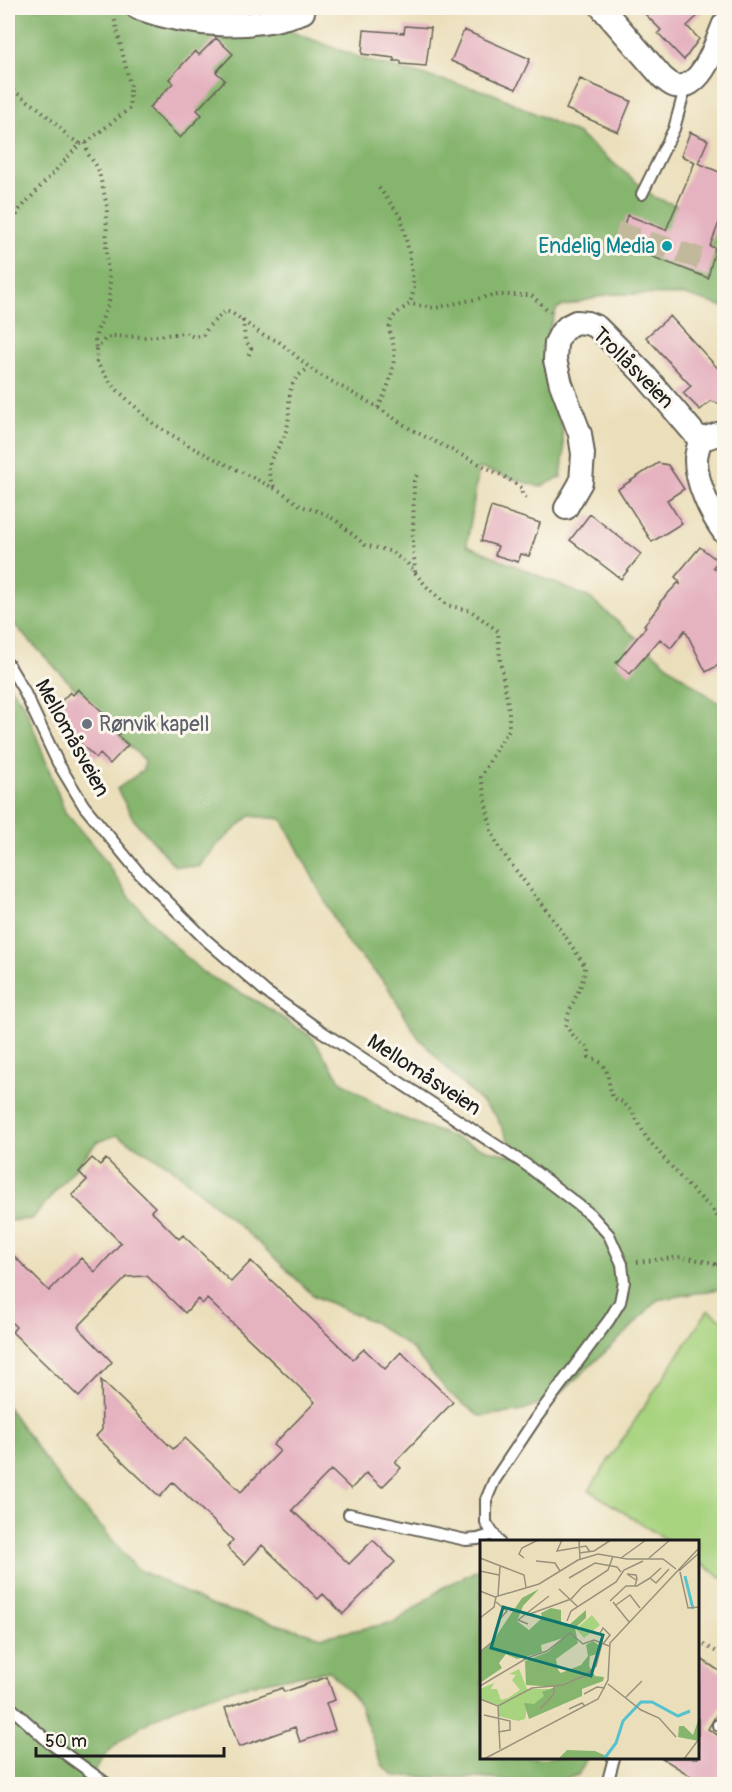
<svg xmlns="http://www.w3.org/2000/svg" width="732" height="1792" font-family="Pangolin,sans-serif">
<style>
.green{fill:#a8d37f;stroke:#62784e;stroke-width:1.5}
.forest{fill:#86b56e;stroke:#516845;stroke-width:1.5}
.building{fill:#e5b2c0}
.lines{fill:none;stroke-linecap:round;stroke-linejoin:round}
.street-tunnel{stroke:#c2b89b;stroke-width:22;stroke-dasharray:22 11;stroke-linecap:butt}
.lane-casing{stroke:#646054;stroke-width:14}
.street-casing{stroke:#646054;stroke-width:26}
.path{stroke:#646054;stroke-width:4;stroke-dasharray:1.5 4.5;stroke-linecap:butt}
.lane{stroke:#fff;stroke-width:10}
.street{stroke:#fff;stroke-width:22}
.culture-dot{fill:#0f9aa8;stroke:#fbf7ec;stroke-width:2}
.worship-dot{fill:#6b7280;stroke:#fbf7ec;stroke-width:2}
.labels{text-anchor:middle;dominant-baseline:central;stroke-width:6;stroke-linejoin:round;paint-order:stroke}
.culture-label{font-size:21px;fill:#0d838f;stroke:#fbf7ec;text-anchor:end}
.street-label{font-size:21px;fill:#1c1c1c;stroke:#fbf7ec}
.worship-label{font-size:21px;fill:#5b616d;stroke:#fbf7ec;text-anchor:start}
.inset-river{fill:none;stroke:#56c2d0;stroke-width:3}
.inset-road{fill:none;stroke:#98917b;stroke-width:1.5}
.view{fill:#0f766e;fill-opacity:0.15;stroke:#0f766e;stroke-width:3}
.inset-edge{fill:none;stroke:#1c1c1c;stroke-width:3}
</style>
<rect width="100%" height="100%" fill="#fbf7ec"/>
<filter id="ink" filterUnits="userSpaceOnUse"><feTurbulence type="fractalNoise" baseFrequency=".0167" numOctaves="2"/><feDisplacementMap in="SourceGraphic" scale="12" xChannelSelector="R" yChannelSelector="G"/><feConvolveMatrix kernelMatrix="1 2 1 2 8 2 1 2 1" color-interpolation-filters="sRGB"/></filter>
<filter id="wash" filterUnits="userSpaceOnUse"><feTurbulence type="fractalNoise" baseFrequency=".008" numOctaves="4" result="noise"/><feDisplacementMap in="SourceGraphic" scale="24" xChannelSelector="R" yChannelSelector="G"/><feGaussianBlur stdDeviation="1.35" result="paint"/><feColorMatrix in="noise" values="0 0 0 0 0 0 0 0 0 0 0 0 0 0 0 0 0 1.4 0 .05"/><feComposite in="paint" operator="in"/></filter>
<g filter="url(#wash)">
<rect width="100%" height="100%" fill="#ebdfbb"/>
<path class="green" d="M708,1310L724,1321V1579L698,1561V1542L668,1541L589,1490Z"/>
<path class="forest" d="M8,8H116L180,30H287L372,62L492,93L578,134L656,198L724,223V307L685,295L610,294L557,308L542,349L562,429L564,453L561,477L540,487L479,468L467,545L590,598L676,672L724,707V1288L657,1300L627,1332L556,1397L518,1412L479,1416L449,1393L412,1349L373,1322L314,1296L260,1244L170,1166L117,1135L97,1142L32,1219L8,1221V683L25,706L65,812L102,856L129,896L164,936L202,972L263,1005L312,1037L340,1080L389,1113L487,1150L516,1156L496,1116L458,1080L418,1037L386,984L346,941L282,819L250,816L216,846L199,867L175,866L134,820L117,789L143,770L144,761L8,618Z
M8,1407L72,1497L105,1531L136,1568L210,1605L322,1637L395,1622L444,1587L481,1568L482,1758H587L578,1775L546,1784L477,1778L395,1776L383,1766L358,1702L330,1671C257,1682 178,1694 119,1742C105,1753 95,1771 84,1784H8Z"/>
<g id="blocks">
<path class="building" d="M639,8H706L687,26L699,39L684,60L658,33L661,30Z
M405,26L431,28L426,66L401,64V61H394V58L362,54L364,30L404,33Z
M464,30L530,59L516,89L451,61Z
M216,38L233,54L216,72L225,80L197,110L202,115L180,138L149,108L173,83L169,79L195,51L199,55Z
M580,79L631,101L618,132L566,109Z
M690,132L708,140L698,163L724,174V210L710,246L715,248L708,278L619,244L627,215L666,230L695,162L681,156Z
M670,316L724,375V405L711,401L700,410L683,393L691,386L646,337Z
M658,463L668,465L684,489L667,500L682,523L652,542L618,489Z
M491,507L540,523L529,556L521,554L518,562L495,555L498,546L481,541Z
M590,514L641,554L621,579L570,540Z
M700,547L718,561L713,567L724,577V662L706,672L685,630L671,648L660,639L630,674L616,663L646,627L644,625L661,604L659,603L678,583L680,584L679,581L675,577Z
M78,689L122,730L118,736L128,745L110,764L100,754L96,758L52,717L59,710L56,707L70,692L73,695Z
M92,1158L100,1165L106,1159L155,1207L151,1211L179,1239L183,1235L231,1282L251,1261L353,1359L364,1349L385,1369L401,1352L453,1402L395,1462L401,1468L382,1487L366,1473L351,1489L331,1470L292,1510L349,1564L373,1540L395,1562L343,1614L323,1594L318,1599L262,1545L245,1564L227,1547L233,1540L173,1482L160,1497L96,1436L102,1430L101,1380L173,1449L185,1438L241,1492L280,1451L273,1445L315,1402L207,1299L202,1304L198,1299L185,1313L147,1276L127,1277L78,1327L112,1362L79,1397L12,1332L16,1327L8,1319V1250L49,1291L81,1258L95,1272L121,1243L72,1195L87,1180L79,1172Z
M698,1657L724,1674V1701L708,1729L724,1739V1785H705L662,1758H698Z
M327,1677L335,1700L326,1703L335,1730L300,1742L295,1727L239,1747L225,1708L282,1688L284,1692Z"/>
</g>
</g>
<g filter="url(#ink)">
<use href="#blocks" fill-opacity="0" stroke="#646054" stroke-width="1.5"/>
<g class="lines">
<path class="street-tunnel" d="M616,232L711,262"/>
<g class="lane-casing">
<path id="lane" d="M642,194L674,129L686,85
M8,664L23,689L58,763L84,806L140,874L205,939L266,992L321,1031L525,1164L590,1214L609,1235L622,1264L624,1282L620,1302L609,1320L536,1418L494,1481L486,1500V1523L499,1542
M349,1514L466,1540L478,1539L494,1534
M8,1705L50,1743L107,1784
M718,1725L724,1724
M607,1784L614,1758"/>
</g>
<g class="street-casing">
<path id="street" d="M138,8C190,27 251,31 303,12
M602,8L663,78C667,81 671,85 675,86C702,91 716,43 724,24
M700,440C699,446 696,453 696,460C696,482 711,515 724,532
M566,508L581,482L583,454L580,434L561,384L555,360L556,343L561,333L568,326L576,322L587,323L597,327L642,372L700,440L724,432"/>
</g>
<path class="path" d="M8,87L41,110L69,137L80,144
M86,143L88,154L98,168L107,206L106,258L110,282L109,303L97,331L95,341L96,349
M379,188L401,217L409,253L414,288L410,304
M8,231L20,209L80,144L86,143L130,108V85L114,17
M243,320L245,340L251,348L249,355
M378,408C386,392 392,378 394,359C397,331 374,326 410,304L435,308L494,295H531L550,312
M274,487C260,460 278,455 286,431C292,416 285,395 295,380C298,375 305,371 309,368
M526,498L522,494L521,488L507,478L412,430L374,405L315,372L278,341L264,336L232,313L225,311L209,326L203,335L194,337L185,333L145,337L112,336L105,339L96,350L97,363L113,386L154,424L193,448L282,492L301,506L324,513L338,522L365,545L389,551L407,563L426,586L447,605L471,611L498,631L500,659L509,711V730L496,749L481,777L491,830L499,848L559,927L585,966C585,988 567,1006 566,1026L576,1039L589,1048V1057C613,1064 605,1079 613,1098L623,1102L633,1113L646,1137L686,1184L711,1208L724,1225
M415,572L413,543L414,481L418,473
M637,1262L681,1257L709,1262L724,1268
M716,1265L724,1260
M698,1643L703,1644L724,1656"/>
<use href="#lane" class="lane"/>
<use href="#street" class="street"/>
</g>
</g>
<circle class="culture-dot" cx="667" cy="246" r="6"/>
<circle class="worship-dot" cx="87" cy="724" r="6"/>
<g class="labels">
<g class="culture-label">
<text x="655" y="246">Endelig Media</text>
</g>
<g class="street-label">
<text transform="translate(633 368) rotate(45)">Trollåsveien</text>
<text transform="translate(72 738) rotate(61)">Mellomåsveien</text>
<text transform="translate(424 1075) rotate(33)">Mellomåsveien</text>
</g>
<g class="worship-label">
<text x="99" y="724">Rønvik kapell</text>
</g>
</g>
<g transform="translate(480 1540)">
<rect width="219" height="219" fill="#ebdfbb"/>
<path d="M112,75L120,85L104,98L96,89ZM39,129L47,149H70L59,163L47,168L45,179L38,181L18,176V165L0,159V149L14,143L11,149H17L21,160L28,158L40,150L32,140L36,135L29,134Z" fill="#a8d37f"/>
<path d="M59,49L43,66L37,81L49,90L62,78L61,73L71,68L81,70V83L89,85L106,70V78L95,88L98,103L76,119L78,130L81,133L101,125L108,116L106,105L113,101L120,106L117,114L110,116L109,126L115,136L124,137L123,141L102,149V156L49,179L44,163L54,164L64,156L62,152L75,147L46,145L45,121L68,112L83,98L61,105L62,112L45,117L37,119L26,114L19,123L22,128L0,143V113L12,102L42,58ZM219,178V201L198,197L199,186H204L213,195ZM87,210L115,211L133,219H78Z" fill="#86b56e"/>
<path class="inset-river" d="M205,36L213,69M124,219L136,203L143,181L161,162H172L198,176L210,171"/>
<path class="inset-road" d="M82,0L77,11L106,6L110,12M99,0L100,19M99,13L114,11L131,0M0,18L44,35L46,47M44,18L39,14L42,8L58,0M141,18L166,0M169,18L190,0M56,21L75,23L80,31M181,28L170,38L176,43L189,29M0,31L19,35M199,31L219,13M200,32L208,68L219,67M89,38L115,23L137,27L141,32M155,46L157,39L156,35L147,34L156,40M79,49L97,66M0,51L15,57L59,44L98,20L118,14L147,19H183L196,29M18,56L20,26M130,61L146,46H157L170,38M16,62L27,71L18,81M133,62L149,82M136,65L150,55L160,68M47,75L91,59L102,47L128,30L133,16M0,78L14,67L16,57M87,81L91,71L136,42L144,30L163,21M48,84L38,80L69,56M119,95L123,88L130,95L123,104M0,112L13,101L16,91M128,144L161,170L179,178L196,197M0,146L47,118L67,111L90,93L103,104L114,100L129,106M104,154L117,147L125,148M146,157L162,141M0,159L18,166L20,209M18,166L52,148L83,145L106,135L116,126L122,103M60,169L74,154V146M89,169L102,163L105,166M4,175L30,181V190L18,192M4,219L118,159L128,140L130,103L219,8M204,219L219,199"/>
<path class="view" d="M23,67L123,95L111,136L11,108Z"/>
<rect width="219" height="219" class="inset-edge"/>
</g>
<rect width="732" height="1792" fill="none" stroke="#fbf7ec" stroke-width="30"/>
<path d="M36 1747v9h188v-9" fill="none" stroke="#1c1c1c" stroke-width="3"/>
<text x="45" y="1747" font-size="18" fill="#1c1c1c" stroke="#fbf7ec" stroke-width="4.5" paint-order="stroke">50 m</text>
</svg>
